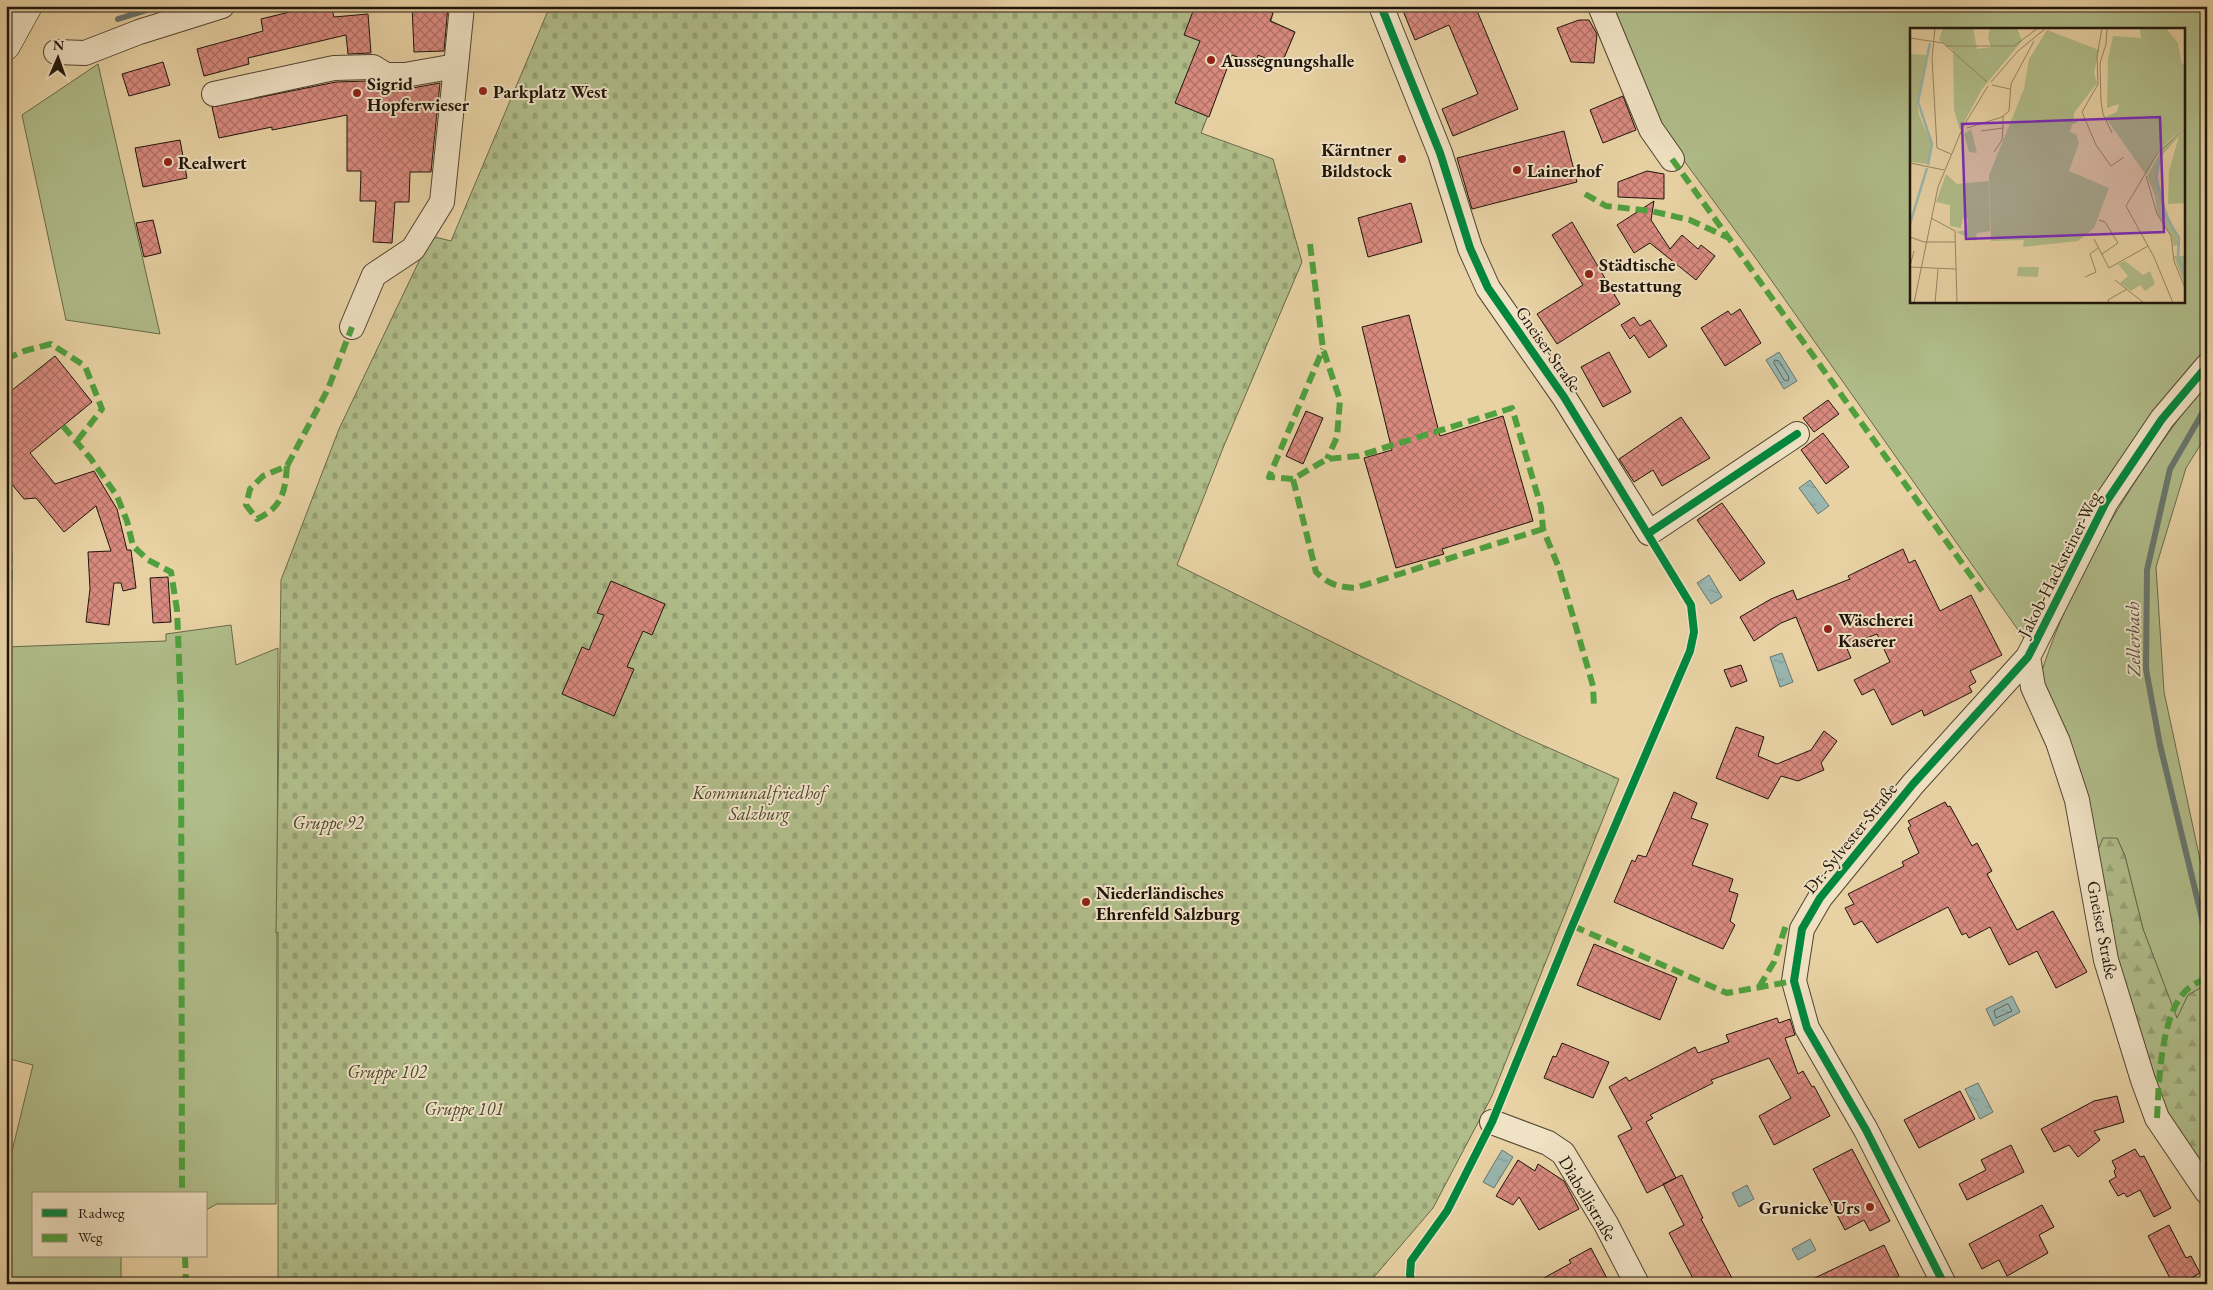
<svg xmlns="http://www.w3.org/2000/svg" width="2213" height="1290" font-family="'EB Garamond',serif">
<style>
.green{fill:#b0bd8a;stroke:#68694b;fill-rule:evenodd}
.forest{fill:url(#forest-firs);stroke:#68694b}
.cemetery{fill:url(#cemetery-stones);stroke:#68694b}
.water{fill:url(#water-ripples);stroke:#68766e}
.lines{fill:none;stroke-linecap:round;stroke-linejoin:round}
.shore{stroke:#5c665e;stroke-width:1}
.stream{stroke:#68766e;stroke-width:6}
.building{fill:url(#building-cross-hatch);stroke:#1f150c}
.minor-casing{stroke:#514432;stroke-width:26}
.secondary-casing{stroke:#1f150c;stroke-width:29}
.minor{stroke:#f0e2c4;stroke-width:24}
.secondary{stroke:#f0e2c4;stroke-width:28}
.quiet{stroke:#4fa03e;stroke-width:6;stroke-dasharray:12 6;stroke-linecap:butt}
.cycleway-casing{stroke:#f0e2c4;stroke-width:11}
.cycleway{stroke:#00873e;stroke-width:8}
.poi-dot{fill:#8f2418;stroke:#f0e2c4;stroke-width:2}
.labels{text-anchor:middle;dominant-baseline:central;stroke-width:4;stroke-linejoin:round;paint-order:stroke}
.poi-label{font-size:18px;font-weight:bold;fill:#1f150c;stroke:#f0e2c4;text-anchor:start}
.street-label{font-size:18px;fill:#1f150c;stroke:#f0e2c4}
.park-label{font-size:18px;font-style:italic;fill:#4a4732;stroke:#f0e2c4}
.water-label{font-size:19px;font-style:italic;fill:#4a4d45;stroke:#f0e2c4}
.inset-river{fill:none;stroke:#99b6af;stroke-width:2.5}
.inset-road{fill:none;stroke:#988667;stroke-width:1}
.view{fill:#7b2cbf;fill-opacity:0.15;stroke:#7b2cbf;stroke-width:2.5}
.inset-edge{fill:none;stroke:#1f150c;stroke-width:2.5}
</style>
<defs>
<pattern id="forest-firs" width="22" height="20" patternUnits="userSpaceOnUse" patternTransform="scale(1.25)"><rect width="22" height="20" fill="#b0bd8a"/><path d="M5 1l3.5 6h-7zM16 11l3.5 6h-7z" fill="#97a276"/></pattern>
<pattern id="cemetery-stones" width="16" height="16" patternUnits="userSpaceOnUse" patternTransform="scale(1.25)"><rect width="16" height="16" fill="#b0bd8a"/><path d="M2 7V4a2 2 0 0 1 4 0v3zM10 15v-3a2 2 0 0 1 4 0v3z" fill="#97a276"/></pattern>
<pattern id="water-ripples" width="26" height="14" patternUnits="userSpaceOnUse" patternTransform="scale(1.25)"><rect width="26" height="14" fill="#99b6af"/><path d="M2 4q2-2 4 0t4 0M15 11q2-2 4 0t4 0" fill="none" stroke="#839c95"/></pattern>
<pattern id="building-cross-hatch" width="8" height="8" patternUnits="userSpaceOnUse" patternTransform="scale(1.25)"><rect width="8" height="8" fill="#da8b80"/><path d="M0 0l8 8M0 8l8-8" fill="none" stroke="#b07067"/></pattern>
</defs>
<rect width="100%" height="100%" fill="#e8d2a4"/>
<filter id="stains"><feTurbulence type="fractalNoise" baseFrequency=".004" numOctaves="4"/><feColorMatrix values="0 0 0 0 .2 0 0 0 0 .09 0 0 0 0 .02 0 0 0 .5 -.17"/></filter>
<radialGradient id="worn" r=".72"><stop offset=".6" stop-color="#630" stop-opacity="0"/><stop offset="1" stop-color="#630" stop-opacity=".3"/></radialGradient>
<path class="green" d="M1608,6H2207V348L2162,403L2028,644L1757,260L1660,128ZM1912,29H2184V301H1912Z
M98,64L160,334L66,320L22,115Z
M2207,381V434L2186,468L2156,567L2164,692L2207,892V984L2188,995L2177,1019L2143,929L2125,856L2117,838L2094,860L2039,680C2073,570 2137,472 2207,381Z
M231,625L236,665L278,648L276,1204H217L206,1210V1194H34V1256H121V1284H6V1176L33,1065L6,1058V647L166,641V634Z"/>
<path class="forest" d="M2103,838H2117L2125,856L2143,929L2177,1018L2188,995L2207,984V1173L2156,1101L2115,969L2094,860Z"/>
<path class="cemetery" d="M550,6H1257L1273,13L1271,21L1295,32L1281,65L1258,55L1256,64L1232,55L1201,133L1273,159L1302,262L1223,448L1177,565L1522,736L1619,779L1492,1096L1433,1208L1368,1284H278V932L276,933L281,580L339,429L431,236L451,241Z"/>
<path class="water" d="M1779,352L1797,381L1784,389L1766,360Z
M1810,480L1829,506L1818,514L1799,488Z
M1709,575L1722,597L1711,604L1697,583Z
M1782,653L1793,682L1780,687L1770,657Z
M2012,996L2020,1012L1994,1026L1986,1009Z
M1978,1083L1993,1112L1980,1119L1965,1089Z
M1502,1150L1513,1157L1494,1188L1483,1182Z
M1747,1185L1754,1199L1739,1207L1732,1193Z
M1810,1239L1816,1250L1798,1260L1792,1249Z"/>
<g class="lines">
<path class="shore" d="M1775,360L1779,361L1789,377L1788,381L1784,380L1774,363Z
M2008,1004L2012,1011L1996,1018L1994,1011Z"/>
<path class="stream" d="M118,19L160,6
M2207,405L2170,469L2147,570L2146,669L2160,745L2207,939"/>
</g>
<path class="building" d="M314,6H331L334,17L368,14L371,53L348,54L346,35L248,58L249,64L204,76L197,49L263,31L261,19Z
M412,6H448L444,51L414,52Z
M1195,6H1257L1273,13L1270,21L1295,32L1281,65L1258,55L1256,64L1232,55L1209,117L1175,103L1200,41L1184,35Z
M1401,6H1475L1518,109L1453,136L1442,109L1478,94L1449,25L1415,40Z
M1579,20H1589L1597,34L1594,63L1571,62L1557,28Z
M163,62L170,85L129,96L122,74Z
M369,81L386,89H407L440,83L431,172H410L409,202H395L392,243L373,242L376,201H360L361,171H347V115L272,130V127L219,138L212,107L336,82Z
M1623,96L1636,130L1603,143L1590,110Z
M1564,131L1577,182L1472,209L1457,158Z
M180,140L187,178L143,187L135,148Z
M1647,171L1664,174V199L1618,197V182Z
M1654,201L1651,220L1670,249L1682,235L1698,249L1701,245L1715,256L1696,280L1650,243L1634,253L1617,225Z
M1411,203L1422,242L1368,257L1358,218Z
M153,220L161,253L144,257L136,223Z
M1572,222L1620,304L1557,344L1537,314L1583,285L1552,235Z
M1740,309L1761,343L1725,366L1701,328L1728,311L1731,315Z
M1409,315L1440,436L1503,416L1533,521L1442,549L1444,554L1396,568L1364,458L1392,450L1362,327Z
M1634,317L1640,326L1650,320L1667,346L1649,358L1634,335L1630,339L1621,325Z
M1609,352L1631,392L1603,407L1581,367Z
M55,356L92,402L30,453L55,484L94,471L117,509L127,550H131L136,588L123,591L121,583H114L109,625L86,622L90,589L88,552L111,551L96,506L64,532L36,498L24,499L6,477V395Z
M1828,400L1839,414L1814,432L1803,418Z
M1306,411L1323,418L1303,464L1286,456Z
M1681,417L1710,458L1662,486L1653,470L1634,482L1619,459Z
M1823,433L1849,467L1826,484L1801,450Z
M1722,503L1765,563L1740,581L1697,520Z
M1903,549L1909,563L1915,560L1940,611L1971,595L2002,655L1970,671L1976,682L1969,686L1972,692L1924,716L1922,710L1892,725L1874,689L1862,695L1854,680L1890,662L1877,634L1846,646L1851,658L1818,671L1796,617L1781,623L1754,641L1740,617L1771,599L1793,590L1797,600L1850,579L1848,576Z
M168,577L171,622L153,623L150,578Z
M611,581L665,604L652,635L643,631L627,667L634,669L614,716L562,694L582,647L589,650L604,615L597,613Z
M1741,665L1747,681L1731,687L1724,670Z
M1736,727L1764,737L1758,756L1777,764L1811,750L1824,731L1837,741L1821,763L1824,770L1798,781L1781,776L1768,799L1716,778Z
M1674,792L1697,803L1691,818L1708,824L1692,865L1733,879L1729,891L1738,894L1730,921L1735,925L1723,949L1614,902L1632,860L1635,862L1638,855L1646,857Z
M1945,802L1948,807L1950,806L1972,846L1977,843L1992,871L1987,874L2017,930L2053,911L2087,972L2056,988L2037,951L2009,965L1990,927L1969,938L1966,933L1962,935L1948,907L1877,943L1862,921L1854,925L1845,908L1854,904L1848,894L1904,866L1902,862L1919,853L1908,828L1911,826L1908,821Z
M1594,944L1677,978L1660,1020L1577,985Z
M1777,1018L1779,1023L1790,1019L1795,1035L1785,1038L1798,1074L1803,1071L1812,1087L1814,1086L1830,1116L1774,1145L1759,1116L1791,1098L1769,1058L1711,1080L1713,1083L1650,1115L1653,1118L1646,1122L1676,1178L1647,1193L1618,1136L1632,1129L1609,1087L1626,1077L1629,1081L1695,1047L1698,1053L1729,1042L1726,1035Z
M1562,1043L1609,1062L1593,1098L1544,1078L1553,1056L1556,1057Z
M1960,1091L1975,1119L1919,1148L1904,1120Z
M2117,1096L2124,1122L2094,1131L2100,1140L2078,1157L2069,1145L2054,1152L2041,1129L2094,1101Z
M2011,1145L2024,1172L1967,1200L1959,1184L1986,1170L1981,1160Z
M1852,1149L1890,1221L1870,1231L1864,1220L1845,1230L1813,1169Z
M2135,1149L2140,1157L2144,1156L2171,1208L2154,1217L2140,1190L2127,1197L2124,1193L2118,1196L2109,1181L2116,1177L2114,1171L2116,1169L2112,1161Z
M1518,1160L1535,1171L1538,1164L1564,1181L1579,1209L1539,1230L1519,1197L1513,1205L1496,1196Z
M1682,1175L1703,1218L1701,1219L1735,1284H1696L1669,1233L1684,1225L1663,1184Z
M2042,1205L2054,1227L2039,1235L2048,1253L2007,1276L1999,1260L1982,1269L1969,1244Z
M2169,1225L2186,1258L2191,1256L2200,1273L2181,1284H2173L2148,1236Z
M1884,1245L1899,1276L1884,1284H1802Z
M1591,1248L1610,1284H1533L1571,1263L1569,1260Z"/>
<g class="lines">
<g class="minor-casing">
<path id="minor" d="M1381,6L1440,153L1470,248L1488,288L1564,397L1649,533L1797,434
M1600,6L1651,129L1672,159
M56,52L85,53L139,32L222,6
M214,94L334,68L373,67L386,75H405L456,66L462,6
M352,327L374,275L413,249L442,202L456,66
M2028,657L2033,687L2058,742L2077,800L2106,960L2143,1080L2157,1118L2207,1192
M1492,1122L1548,1143L1563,1153L1606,1224L1637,1284
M1944,1284L1866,1130L1807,1028L1794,981L1802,929L1820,898L1913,784L2028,657L2106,502L2162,419L2207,366"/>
</g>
<g class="secondary-casing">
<path id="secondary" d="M6,46L28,6"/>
</g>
<use href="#minor" class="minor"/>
<use href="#secondary" class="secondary"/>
<path class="quiet" d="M1672,159L1982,591
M1585,194L1606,206L1651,211L1690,220L1729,238
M1310,244L1323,349L1340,400L1337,437L1327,459
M6,359L24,351L51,344L85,366L102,409L77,441
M63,426L91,459L117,496L127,521L133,546L148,560L171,572L177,610L181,706L182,1194
M287,466C285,493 282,507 257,519L246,505L250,489L263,476L287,466L328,389L352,327
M1293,479L1269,477L1323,349
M1543,529L1355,588C1338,587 1328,584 1316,572L1293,479L1327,459L1358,456L1512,408L1541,507L1543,529L1559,568L1593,686L1594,707
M8,618L10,571L8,524
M1573,926L1727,993L1794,981
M1759,987L1774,962L1787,922
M2157,1118C2159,1084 2160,1009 2190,987C2195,983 2201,981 2207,978
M185,1256L186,1284"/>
<g class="cycleway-casing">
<path id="cycleway" d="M1381,6L1440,153L1470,248L1488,288L1564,397L1691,605L1694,632L1690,651L1570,931L1492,1122L1447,1211L1411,1261L1410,1275L1412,1284
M1649,533L1797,434
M1944,1284L1866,1130L1807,1028L1794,981L1802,929L1820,898L1913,784L2028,657L2106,502L2162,419L2207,366"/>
</g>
<use href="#cycleway" class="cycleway"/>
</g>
<g class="poi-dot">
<circle cx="1211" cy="60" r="5"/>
<circle cx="483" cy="91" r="5"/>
<circle cx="357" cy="93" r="5"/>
<circle cx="1402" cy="159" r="5"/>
<circle cx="168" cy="162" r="5"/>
<circle cx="1517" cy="170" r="5"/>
<circle cx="1589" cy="274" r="5"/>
<circle cx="1828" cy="629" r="5"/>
<circle cx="1086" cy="902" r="5"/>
<circle cx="1870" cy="1207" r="5"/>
</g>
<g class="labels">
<g class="poi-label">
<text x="1221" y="60">Aussegnungshalle</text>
<text x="367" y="83">Sigrid<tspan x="367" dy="21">Hopferwieser</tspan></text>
<text x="493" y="91">Parkplatz West</text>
<text x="1392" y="149" text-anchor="end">Kärntner<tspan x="1392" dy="21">Bildstock</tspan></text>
<text x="178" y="162">Realwert</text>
<text x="1527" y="170">Lainerhof</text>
<text x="1599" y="264">Städtische<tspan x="1599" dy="21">Bestattung</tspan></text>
<text x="1838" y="619">Wäscherei<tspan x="1838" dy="21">Kaserer</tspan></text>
<text x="1096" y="892">Niederländisches<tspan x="1096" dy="21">Ehrenfeld Salzburg</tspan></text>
<text x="1860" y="1207" text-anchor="end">Grunicke Urs</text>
</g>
<g class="street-label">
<text transform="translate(1549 349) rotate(55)">Gneiser Straße</text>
<text transform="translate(2059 564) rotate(-63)">Jakob-Hacksteiner-Weg</text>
<text transform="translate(1850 838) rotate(-51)">Dr.-Sylvester-Straße</text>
<text transform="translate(2103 930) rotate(79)">Gneiser Straße</text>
<text transform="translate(1588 1198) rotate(59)">Diabellistraße</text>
</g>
<g class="park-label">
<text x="759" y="792">Kommunalfriedhof<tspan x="759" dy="21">Salzburg</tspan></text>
<text x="328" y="822">Gruppe 92</text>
<text x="387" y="1071">Gruppe 102</text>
<text x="464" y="1108">Gruppe 101</text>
</g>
<g class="water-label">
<text transform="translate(2133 639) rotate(-91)">Zellerbach</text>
</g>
</g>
<g transform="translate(1910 28)">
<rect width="275" height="275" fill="#e8d2a4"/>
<path d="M33,0H63L67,21L81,19L78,10L80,0H107L112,13L72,61L50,102L44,82L43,22L29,12ZM235,0H256L268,15L272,36L275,35V99L251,120L236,147L195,89L207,84L209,76L197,80L198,31L203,8L231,10L230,2ZM0,26L17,27L7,73L9,87L21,115L18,136L0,134ZM61,101L67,125L59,124L54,106ZM275,101V175L258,176L259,143L269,108L249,131L248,151L254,176L250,180L237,148L253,119ZM36,146L47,156L79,153L80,203L67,205L65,213L46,204L56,202L58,191L53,190L51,200L40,198V177L26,174ZM215,233L233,247L240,243L245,256L235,263L230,257L221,263L210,255L218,248L208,236ZM108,239H129L128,249L107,248Z" fill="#b0bd8a"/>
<path d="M244,164L250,180L254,176L270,217L263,218L262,209L248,188ZM264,228H275V258Z" fill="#b0bd8a"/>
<path d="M137,2L189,22L184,45L187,55L164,85V92L168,94L162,97L160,104L166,106L169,115L159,143L199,160L184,200L168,213L113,219L114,212L81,213L79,147L114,61L119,31Z" fill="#b0bd8a"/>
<path class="inset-river" d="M251,125L246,149L256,188L269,210L268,227L275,248M18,137L22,116L8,74L20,15M0,196L17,140"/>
<path class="inset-road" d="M25,0L22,30L27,120L41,126M192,0L187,29L188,56L172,84L186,117L201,138L214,129M197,0L196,16L190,35L191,73L193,86L202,105M0,10L33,15L77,54M36,18H104L128,0M81,54L108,23L136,0M82,57L100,61M57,100L92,89L99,83L101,56L124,13M71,103L93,100V88M84,124L92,112L93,100M0,135L34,142M236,148L247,186L261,208L264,233L275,260M21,190L45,203L47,275M189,192L195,194L208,215L192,226M0,209L14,214H45M184,211L199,240L238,218M0,238L4,223M0,239L46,241M175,249L186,244L180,226L188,220M205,252L234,275M4,275L28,159L53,99L78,58M25,275L28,241M199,275L198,272L217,261M263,275L244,229L216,178L247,126L275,100"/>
<path class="view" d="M250,89L254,204L56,211L52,96Z"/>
<rect width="275" height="275" class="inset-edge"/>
</g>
<rect width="2213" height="1290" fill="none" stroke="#e8d2a4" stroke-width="25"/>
<rect x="8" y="8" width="2198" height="1275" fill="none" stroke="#1f150c" stroke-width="2.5"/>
<rect x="12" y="12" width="2188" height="1265" fill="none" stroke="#1f150c"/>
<rect x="32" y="1192" width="175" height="65" fill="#f0e2c4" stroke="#9c907a"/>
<rect x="42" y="1209" width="25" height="8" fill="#00873e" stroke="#9c907a"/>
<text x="78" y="1218" font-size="15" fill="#1f150c">Radweg</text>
<rect x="42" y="1234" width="25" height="8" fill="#4fa03e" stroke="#9c907a"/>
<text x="78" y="1242" font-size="15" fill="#1f150c">Weg</text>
<g transform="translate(58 58) rotate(2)" stroke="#f0e2c4" stroke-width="4" paint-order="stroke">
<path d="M0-4L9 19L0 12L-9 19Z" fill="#1f150c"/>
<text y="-8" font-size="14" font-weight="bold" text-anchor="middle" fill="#1f150c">N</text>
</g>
<rect width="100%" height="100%" filter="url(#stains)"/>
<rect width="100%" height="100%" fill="url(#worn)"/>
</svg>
